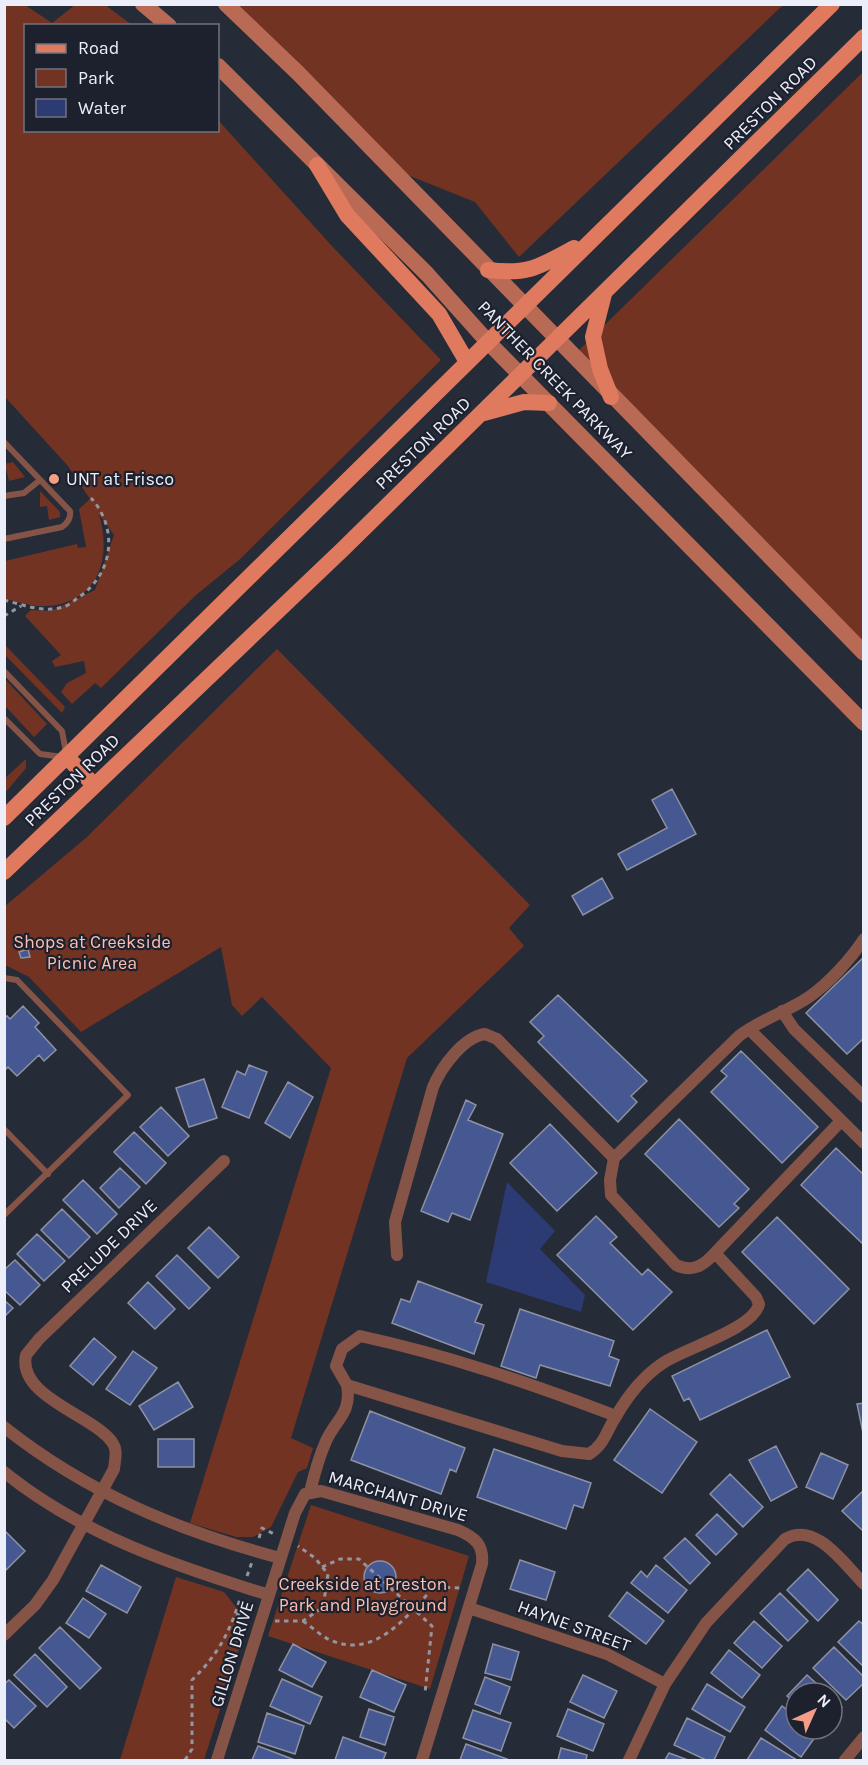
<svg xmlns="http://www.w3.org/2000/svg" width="868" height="1765" font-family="Karla,sans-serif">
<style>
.green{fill:#733322}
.water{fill:#2c3b73}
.building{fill:#465892;stroke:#8c92a3;stroke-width:1.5}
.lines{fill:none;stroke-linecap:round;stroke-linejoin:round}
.path{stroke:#9296a1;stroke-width:3;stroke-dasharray:4.5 4.5;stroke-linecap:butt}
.service{stroke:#865447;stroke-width:6}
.minor{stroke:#865447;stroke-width:12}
.secondary{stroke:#b96a54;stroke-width:16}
.primary{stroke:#e07a5e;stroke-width:16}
.poi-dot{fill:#f49e87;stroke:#1d212e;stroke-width:2}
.labels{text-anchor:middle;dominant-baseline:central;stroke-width:4.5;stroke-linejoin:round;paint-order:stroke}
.street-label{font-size:18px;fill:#eceff9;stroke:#1d212e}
.poi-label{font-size:18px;fill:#eceff9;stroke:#1d212e;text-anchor:start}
.park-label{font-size:18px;fill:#fdbfae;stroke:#1d212e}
</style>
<rect width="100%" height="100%" fill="#262b38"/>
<path class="green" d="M5,4L25,5L52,23L75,5L104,4L132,25L26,26V130H218V120L331,245L441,360L239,560L196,595L101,688L95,683L72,704L61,692L67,683L86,673L84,661L55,667L52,661L61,655L25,616L31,610L51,611L95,590L114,535L99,514C112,558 99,603 46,606C33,607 18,602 5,599V561L77,544L78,548L86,547L79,509L90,499L68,466L5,397Z
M232,5H783L519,257L475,202L395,170Z
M863,72V643L576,353Z
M13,462L25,477L9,481L5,464Z
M40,491L60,512V517L49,520L47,506L40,507Z
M5,645L65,707L62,713L5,655Z
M277,649L530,905L509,928L524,946L407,1058L291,1438L313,1448L307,1468L298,1472L271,1527L253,1537H236L190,1523L331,1068L262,997L242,1016L232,1005L221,947L81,1032L29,977L5,965L4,907L87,837Z
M5,679L47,724L34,737L5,706Z
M26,759V768L5,793V778Z
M311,1505L469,1556L430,1689L268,1636Z
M176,1577L224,1592L239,1611L242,1624V1640L204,1760H120Z"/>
<path class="water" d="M507,1182L555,1231L540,1249L585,1295L581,1312L486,1282Z"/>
<path class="building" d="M672,789L696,834L627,870L618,854L667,828L652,800Z
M602,878L613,898L583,915L572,896Z
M28,949L30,957L21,958L19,952Z
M864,957V1038L847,1054L806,1013Z
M558,995L647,1081L631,1096L637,1102L618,1122L538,1042L544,1036L530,1022Z
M23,1006L39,1023L35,1027L56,1050L44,1061L39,1055L17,1076L8,1067L4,1071V1018L7,1016L10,1019Z
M741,1051L818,1127L782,1163L711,1092L727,1076L721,1071Z
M249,1065L267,1072L249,1118L222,1107L237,1071L245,1075Z
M204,1079L217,1118L189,1127L176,1088Z
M288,1082L313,1097L290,1138L265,1123Z
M466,1100L476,1105L468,1120L503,1134L470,1220L452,1213L448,1222L421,1211Z
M161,1107L189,1136L168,1156L140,1127Z
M679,1119L749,1189L734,1204L739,1208L719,1227L645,1154Z
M550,1124L597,1173L557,1211L510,1163Z
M134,1132L166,1163L146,1184L114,1152Z
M836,1148L864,1175V1245L801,1185Z
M120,1168L140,1187L119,1208L100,1188Z
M83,1180L117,1214L97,1234L63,1200Z
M62,1209L90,1237L69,1258L41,1230Z
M596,1216L617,1237L610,1243L642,1275L648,1269L672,1292L633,1330L557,1255Z
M777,1217L849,1289L814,1324L742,1252Z
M209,1227L239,1257L218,1278L188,1248Z
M37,1234L65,1261L44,1281L17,1254Z
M177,1255L210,1288L189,1309L156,1276Z
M15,1260L40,1285L20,1305L4,1290V1270Z
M418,1281L482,1305L475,1322L484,1325L474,1354L392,1323L401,1299L410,1302Z
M148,1282L175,1309L155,1329L128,1303Z
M4,1300L13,1308L4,1317Z
M520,1309L614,1341L609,1356L619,1360L610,1386L540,1365L536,1378L501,1366Z
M767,1330L790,1377L700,1420L689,1398L684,1401L672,1376Z
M94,1338L116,1357L93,1385L70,1366Z
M133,1351L157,1368L130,1405L106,1389Z
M178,1382L193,1407L154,1430L139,1406Z
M864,1403V1433H863L857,1404Z
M650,1409L697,1442L662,1493L614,1460Z
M370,1411L465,1448L456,1472L450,1469L441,1494L351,1460Z
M158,1439H194V1467H158Z
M776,1446L797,1487L771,1501L749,1460Z
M494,1449L591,1483L583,1508L574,1505L566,1529L477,1497Z
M821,1453L848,1465L833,1499L806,1487Z
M730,1474L763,1507L743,1527L710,1494Z
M864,1490V1530L863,1531L842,1511Z
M717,1514L737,1534L716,1555L696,1535Z
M4,1530L25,1551L4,1572Z
M685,1538L710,1563L690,1584L664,1558Z
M520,1560L555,1572L546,1600L510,1589Z
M364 1577a16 16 0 1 1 32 0a16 16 0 1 1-32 0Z
M101,1565L141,1587L127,1613L86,1591Z
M656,1565L687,1590L668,1613L631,1583L641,1571L647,1577Z
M808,1569L838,1600L818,1621L787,1590Z
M627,1592L664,1621L646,1644L609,1616Z
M780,1593L808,1621L788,1641L760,1613Z
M83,1598L106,1614L89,1638L66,1623Z
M754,1621L782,1646L762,1668L734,1643Z
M859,1621L864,1625V1667L838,1642Z
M60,1627L101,1668L80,1689L39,1648Z
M293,1644L326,1662L312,1687L279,1670Z
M493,1644L519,1652L511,1680L485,1673Z
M834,1647L864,1677V1683L846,1700L813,1668Z
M729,1650L760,1675L742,1698L711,1673Z
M35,1654L67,1687L47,1707L14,1675Z
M372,1670L406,1685L394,1712L360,1697Z
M583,1675L617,1691L604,1718L570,1702Z
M807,1675L827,1693H796V1704L787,1696Z
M485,1677L510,1687L500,1714L475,1704Z
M282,1679L322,1697L310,1724L270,1706Z
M9,1680L36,1706L14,1728L4,1718V1684Z
M707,1684L745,1707L730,1732L692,1709Z
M832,1698L842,1707L832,1717Z
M782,1706L796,1716V1729H813L818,1733L801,1757L765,1730Z
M369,1709L394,1717L385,1745L360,1737Z
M568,1709L604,1724L593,1751L557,1736Z
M473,1710L511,1723L501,1751L463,1738Z
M267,1713L304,1726L295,1754L258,1742Z
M687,1718L725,1737L714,1760H706L674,1745Z
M343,1737L386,1753L383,1760H335Z
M761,1738L797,1760H747Z
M466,1744L507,1759L506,1760H460Z
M258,1746L295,1760H252Z
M561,1748L587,1755L586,1760H558Z
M669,1753L688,1760H665Z"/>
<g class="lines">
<path class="path" d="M4,600C23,605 44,613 63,607C69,606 74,600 79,597C113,574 119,529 91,498
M4,616L21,606
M259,1538L262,1528L276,1535
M322,1567L340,1559H359L432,1626L425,1693
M247,1576L252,1562
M236,1614L251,1616
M275,1621H303L323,1607L328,1574L315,1558L298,1546
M303,1621C312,1627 321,1636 330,1640C375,1660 407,1616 434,1587L461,1588
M185,1760L192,1749V1680C217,1656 230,1632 240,1599"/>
<path class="service" d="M4,442L70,511C71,518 68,523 62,527L4,539
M4,496L24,493L40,480
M4,671L62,731L66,752
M4,718L40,754L63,757
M4,978L17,980L128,1095L4,1215
M4,1129L48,1174"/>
<path class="minor" d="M782,1011L794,1029L864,1097
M749,1029L864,1143
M614,1158L739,1036C761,1019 787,1012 809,997C829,983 850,960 864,939
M715,1253L841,1121
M347,1385L336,1366L342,1349L360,1336C448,1355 532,1384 616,1416
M4,1427C87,1493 179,1531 280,1558
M4,1472C82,1535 175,1566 269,1595
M310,1492C314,1475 319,1457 326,1441C336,1419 352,1413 347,1385L562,1451L589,1454C604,1445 606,1432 615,1418C628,1395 642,1377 663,1363C685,1348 754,1329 759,1304L756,1297L715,1253C704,1265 693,1273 676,1265L611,1195L610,1180L614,1158L497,1039L485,1034C463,1037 441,1068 433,1087L395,1222L397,1255
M469,1608L607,1654L665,1684
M4,1635L35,1605L53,1580L114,1469C115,1459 118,1450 112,1442C93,1415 17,1397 26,1355L39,1339L224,1161
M217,1760L295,1513L305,1494L321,1491L458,1530C474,1537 484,1544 482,1564L422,1760
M629,1760L665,1684L706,1623L785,1539C816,1521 844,1564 864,1584
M845,1760L864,1737"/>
<path class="secondary" d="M143,4L169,26
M226,4L298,73L864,653
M218,66L427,274L487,341L864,723"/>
<path class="primary" d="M317,165L347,215L439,314L467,362
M488,270C528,275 539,267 574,248
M604,294L593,337L600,369L611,397
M484,413L524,402L549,403
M67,757L94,785
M4,818L832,4
M4,872L343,549L864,37"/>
</g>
<circle class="poi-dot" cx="54" cy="479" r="6"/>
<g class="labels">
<g class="street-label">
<text transform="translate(770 103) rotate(-45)">PRESTON ROAD</text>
<text transform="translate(555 380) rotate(46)">PANTHER CREEK PARKWAY</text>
<text transform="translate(423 443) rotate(-44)">PRESTON ROAD</text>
<text transform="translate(72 780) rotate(-44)">PRESTON ROAD</text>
<text transform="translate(109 1246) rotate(-44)">PRELUDE DRIVE</text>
<text transform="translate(398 1496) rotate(16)">MARCHANT DRIVE</text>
<text transform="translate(574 1626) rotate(20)">HAYNE STREET</text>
<text transform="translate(232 1654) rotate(-73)">GILLON DRIVE</text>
</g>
<g class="poi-label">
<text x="66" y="479">UNT at Frisco</text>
</g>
<g class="park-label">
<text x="92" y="942">Shops at Creekside<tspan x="92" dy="21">Picnic Area</tspan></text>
<text x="363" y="1584">Creekside at Preston<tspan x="363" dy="21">Park and Playground</tspan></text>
</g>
</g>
<rect width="868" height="1765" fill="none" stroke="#eceff9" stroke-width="12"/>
<rect x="24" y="24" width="195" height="108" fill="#1d212e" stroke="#70737f" stroke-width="1.5"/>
<rect x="36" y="44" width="30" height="9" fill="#e07a5e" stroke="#70737f" stroke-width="1.5"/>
<text x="78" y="54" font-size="18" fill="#eceff9">Road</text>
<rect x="36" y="69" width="30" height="18" fill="#733322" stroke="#70737f" stroke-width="1.5"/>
<text x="78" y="84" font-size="18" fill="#eceff9">Park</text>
<rect x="36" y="99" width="30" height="18" fill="#2c3b73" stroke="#70737f" stroke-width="1.5"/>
<text x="78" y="114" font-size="18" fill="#eceff9">Water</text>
<g transform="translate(814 1711) rotate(45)"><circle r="28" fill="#1d212e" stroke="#70737f" stroke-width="1.5"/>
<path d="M0-4.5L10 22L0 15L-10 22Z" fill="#f49e87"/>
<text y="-9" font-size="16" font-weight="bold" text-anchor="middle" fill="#eceff9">N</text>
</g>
</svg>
